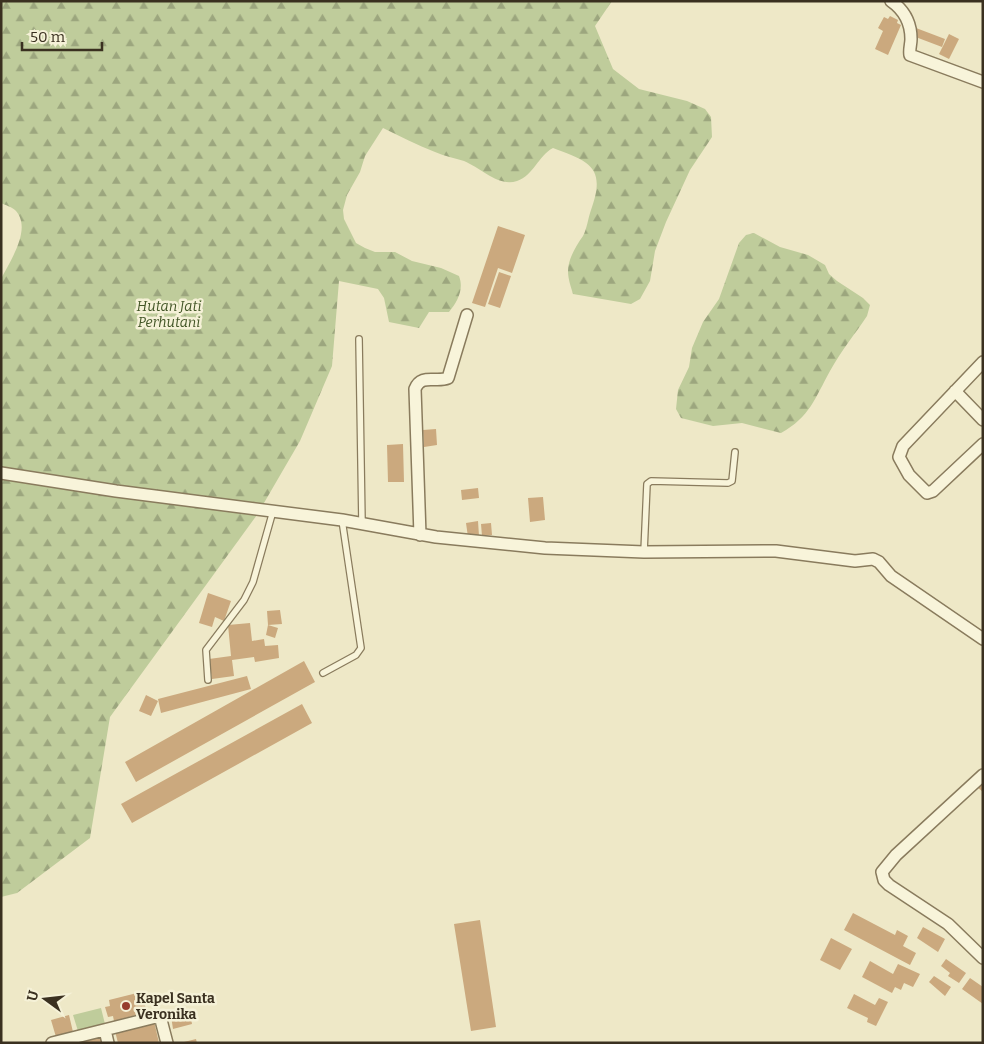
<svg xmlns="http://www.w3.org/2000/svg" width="984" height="1044" font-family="Bitter,serif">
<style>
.forest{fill:url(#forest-firs)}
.pitch{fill:#bfcc9b}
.building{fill:#cba97e}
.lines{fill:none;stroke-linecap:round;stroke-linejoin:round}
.service-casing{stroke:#897b5d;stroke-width:8}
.minor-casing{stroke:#897b5d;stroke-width:14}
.service{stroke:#f8f4da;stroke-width:5.5}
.minor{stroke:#f8f4da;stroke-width:11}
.poi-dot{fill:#973d2e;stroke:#f5f1d7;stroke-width:2}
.labels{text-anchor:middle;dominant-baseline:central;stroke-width:5;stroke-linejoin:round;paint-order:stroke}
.park-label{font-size:14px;font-style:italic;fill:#435627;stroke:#f5f1d7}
.poi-label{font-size:14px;font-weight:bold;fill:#3a3020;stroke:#f5f1d7;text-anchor:start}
</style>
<defs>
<pattern id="forest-firs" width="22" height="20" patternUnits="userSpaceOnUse" patternTransform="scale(1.25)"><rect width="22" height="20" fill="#bfcc9b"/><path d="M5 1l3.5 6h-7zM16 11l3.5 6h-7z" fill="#9ca67e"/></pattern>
</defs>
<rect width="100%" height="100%" fill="#eee8c7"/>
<path class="forest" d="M1,1H612L595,26L613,69L639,89L687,101L705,109L711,117L712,137L690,170L666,222L655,251L650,281L640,299L631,304L573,294C571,287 568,279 568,271C568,259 576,246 583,236C587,229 588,218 591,210C606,168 591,162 553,148C538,156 534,175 517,181C498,187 481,168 464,161C455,158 444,156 435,152C417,145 400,136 383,128L365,156L360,172L347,195L343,210L344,219L356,243L365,248L375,252H395L412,261L441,268L459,276C464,289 458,301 449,312H429L419,328L389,322L384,298L378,289L339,281L332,366L300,441L257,515L110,717L90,838L17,893L1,897V279C10,261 33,228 15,210C12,207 5,205 1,203Z
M754,233L780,247L808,255L825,265L829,274L837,281L863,298L870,305L867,316C855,334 841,351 830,371C815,398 810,417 781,433L742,423L713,426L681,418L676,409L678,390L689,367L692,348L703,322L719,299L739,243L746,235Z"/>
<path class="pitch" d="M101,1008L105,1024L78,1031L73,1015Z"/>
<path class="building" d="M890,16L898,20L897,23L901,25L888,55L875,49L883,31L878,28L884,17L888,19Z
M916,28L945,39L942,47L913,36Z
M949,34L959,39L949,59L939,54Z
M498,226L525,235L512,273L498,268L485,307L472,303Z
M499,272L511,276L500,308L488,304Z
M436,429L437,445L424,447L423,430Z
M403,444L404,482H388L387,445Z
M478,488L479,498L462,500L461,490Z
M543,497L545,520L530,522L528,498Z
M478,521L479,536L468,537L466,523Z
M491,523L492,535L482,536L481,524Z
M208,593L231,601L224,621L215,617L212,627L199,623Z
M280,610L282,624L268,625L267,611Z
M250,623L252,641L264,639L265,646L278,645L279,658L255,662L254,657L232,660L234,676L212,679L209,659L231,656L228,625Z
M268,625L278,628L275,638L266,635Z
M304,661L315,682L136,782L125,762Z
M247,676L251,689L161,713L158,699Z
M146,695L158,701L151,716L139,711Z
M302,704L312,723L132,823L121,804Z
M983,778V792L976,786Z
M853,913L895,935L897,930L908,936L903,946L916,953L910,965L844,930Z
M480,920L496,1027L471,1031L454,924Z
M923,927L945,939L938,952L917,938Z
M831,938L852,949L840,970L820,960Z
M946,959L966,973L959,983L948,976L950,973L941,966Z
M870,961L893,974L898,964L920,974L913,987L904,983L901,990L895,987L892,993L862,977Z
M934,976L951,987L945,996L929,982Z
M970,978L983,987V1004L962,989Z
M141,992L147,1012L114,1021L113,1016L108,1017L105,1007L110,1006L109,1000Z
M854,994L875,1005L879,998L888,1002L876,1026L867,1022L868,1018L847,1008Z
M190,1012L192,1024L173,1029L171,1016Z
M69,1015L73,1032L56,1037L51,1020Z
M154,1021L159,1043H118L115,1031Z
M100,1036L102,1043H83L82,1040Z
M196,1039L197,1043H184V1042Z"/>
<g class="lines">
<g class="service-casing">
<path id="service" d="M359,339L362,523
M644,552L647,484L651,481L728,483L732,481L735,452
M323,673L356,655L361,648L342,520
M208,680L206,650L244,600L253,582L273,511"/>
</g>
<g class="minor-casing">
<path id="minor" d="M891,1C904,10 911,23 911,39C911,45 909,49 910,55L983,82
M983,362L903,446L899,457L909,475L927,493L933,491L983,444
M955,391L983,420
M1,473L116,491L342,520L436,537L545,548L644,552L776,551L855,561L873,559L879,562L891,576L983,639
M420,535L415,389C421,373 436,383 448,378L467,315
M983,775L896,855L882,872L884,880L889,885L948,924L983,958
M105,1030L108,1043
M52,1043L156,1017L161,1020L167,1043"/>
</g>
<use href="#service" class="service"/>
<use href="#minor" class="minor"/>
</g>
<circle class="poi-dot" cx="126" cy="1006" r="5"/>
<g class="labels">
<g class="park-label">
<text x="169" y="306">Hutan Jati<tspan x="169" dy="16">Perhutani</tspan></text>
</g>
<g class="poi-label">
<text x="136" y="998">Kapel Santa<tspan x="136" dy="16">Veronika</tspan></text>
</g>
</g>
<rect width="984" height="1044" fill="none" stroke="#3a3020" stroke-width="5"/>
<g transform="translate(45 999) rotate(285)" stroke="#f5f1d7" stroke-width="4" paint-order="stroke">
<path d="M0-4L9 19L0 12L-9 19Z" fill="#3a3020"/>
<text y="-8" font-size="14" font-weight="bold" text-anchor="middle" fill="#3a3020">U</text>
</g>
<path d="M22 42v8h80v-8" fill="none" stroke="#3a3020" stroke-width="2.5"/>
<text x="30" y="42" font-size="15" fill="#3a3020" stroke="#f5f1d7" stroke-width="4" paint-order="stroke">50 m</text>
</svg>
